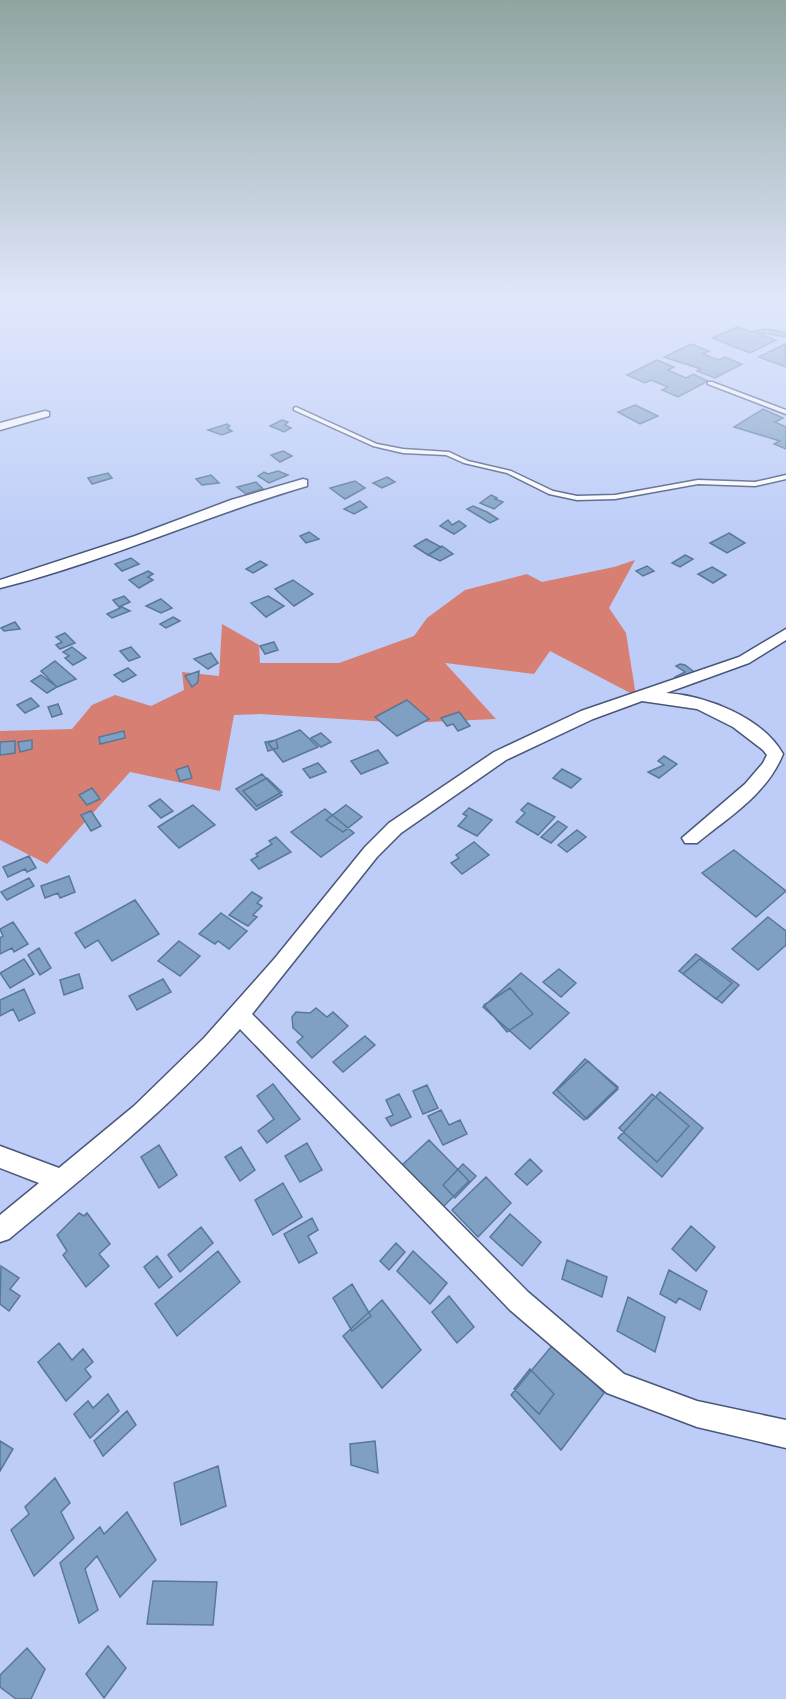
<svg xmlns="http://www.w3.org/2000/svg" width="786" height="1699" font-family="Georgia,serif">
<style>
.forest{fill:#d77f73}
.building{fill:#7fa0c2;stroke:#587898;stroke-width:1.5}
.lines{fill:none;stroke-linecap:round;stroke-linejoin:round}
.lane-casing{stroke:#4a577b;stroke-width:3}
.street-casing{stroke:#4a577b;stroke-width:3}
.lane{fill:#fff;fill-rule:evenodd}
.street{fill:#fff;fill-rule:evenodd}
</style>
<rect width="100%" height="100%" fill="#bdcdf8"/>
<path class="forest" d="M635,560L609,608L626,633L636,696L550,651L534,674L445,663L496,719L405,723L260,714L234,715L220,791L130,772L47,864L0,840V731L72,729L92,705L115,695L151,706L184,690L182,672L219,676L222,624L259,645L260,663H339L414,636L427,618L465,590L527,574L542,582L614,567Z"/>
<path class="building" d="M718,301H737L746,304L736,308Z
M737,327L752,332L764,329L780,331L786,333V337L763,333L760,334L776,340L750,353L712,338Z
M691,344L709,351L703,354L718,360L725,357L742,364L715,378L697,371L701,369L664,357Z
M785,344L786,367L759,357Z
M657,360L674,367L668,370L686,378L693,374L708,381L678,397L662,390L668,387L651,380L645,383L627,375Z
M635,405L658,416L640,424L618,412Z
M763,409L783,418L775,422L786,427V449L774,444L780,441L734,427Z
M282,420L288,422L285,425L291,428L284,432L270,426Z
M227,424L230,426L227,428L232,431L222,435L208,430Z
M283,451L292,456L280,462L271,455Z
M278,471L288,475L269,483L258,476L264,472L268,474Z
M108,473L112,478L92,484L88,478Z
M211,475L219,483L202,485L196,479Z
M387,477L395,482L382,488L373,483Z
M355,481L365,488L345,499L330,488Z
M256,482L263,489L246,494L237,487Z
M491,495L497,498L495,499L503,502L494,509L480,503Z
M360,501L367,507L354,514L344,509Z
M473,506L487,512L498,519L490,523L467,509Z
M448,520L452,525L459,521L466,526L454,534L440,526Z
M309,532L319,539L306,543L300,536Z
M729,533L745,543L727,553L710,543Z
M426,539L441,547L428,555L414,546Z
M442,546L453,554L440,561L428,555Z
M685,555L693,559L680,567L672,563Z
M131,558L139,564L122,571L115,564Z
M260,561L267,565L253,573L246,569Z
M647,566L654,571L643,576L636,571Z
M712,567L726,575L713,583L698,574Z
M148,571L153,574L148,577L153,580L139,588L129,580Z
M293,580L313,594L294,606L275,589Z
M124,596L130,602L119,607L113,600Z
M268,596L284,606L266,617L251,603Z
M161,599L172,608L161,613L146,606Z
M122,607L130,611L112,618L107,614Z
M173,617L180,621L166,628L160,624Z
M15,622L20,629L4,631L1,628Z
M65,633L75,643L60,649L56,645L62,642L56,637Z
M274,642L278,650L265,654L260,646Z
M72,647L86,658L73,665L65,658L69,656L63,652Z
M131,647L140,657L129,661L120,651Z
M211,653L218,663L208,669L194,659Z
M55,661L76,679L57,687L41,671Z
M680,664L685,665L697,674L681,681L675,677L685,672L676,666Z
M128,668L136,675L123,682L114,675Z
M199,671L198,682L192,687L185,676Z
M41,675L57,687L47,693L31,681Z
M31,698L39,706L25,713L17,705Z
M407,700L429,719L397,736L375,717Z
M58,704L62,714L52,717L48,707Z
M459,712L470,726L458,731L453,724L447,726L441,718Z
M300,730L318,747L283,762L268,743Z
M124,731L125,738L100,744L99,737Z
M321,733L331,742L321,747L311,738Z
M32,740V749L20,752L18,742Z
M276,740L278,748L268,751L265,742Z
M15,741V753L0,755V742Z
M378,750L388,763L361,774L351,761Z
M664,756L677,764L659,778L648,772L664,765L658,761Z
M318,763L326,772L310,778L303,769Z
M188,766L192,778L180,781L176,770Z
M562,769L581,779L571,788L553,778Z
M262,774L282,795L256,810L236,789Z
M267,778L282,792L257,806L243,791Z
M92,788L100,799L87,805L79,795Z
M160,799L173,811L161,818L149,806Z
M528,803L555,817L538,835L516,822L525,813L521,810Z
M193,805L215,825L179,848L158,827Z
M346,805L362,817L343,832L326,820Z
M469,808L492,820L477,836L458,826L467,816L463,814Z
M325,809L354,833L321,857L291,832Z
M91,811L101,826L91,831L81,815Z
M558,821L567,827L551,843L541,837Z
M577,830L586,837L567,852L558,845Z
M276,837L291,852L259,869L251,860L258,856L256,854L272,844L269,841Z
M474,842L489,855L462,874L451,863L459,858L456,855Z
M734,850L786,891L756,917L702,873Z
M29,856L36,868L27,872L25,869L8,877L3,867Z
M69,876L75,892L60,898L58,893L45,898L41,886Z
M29,878L34,886L7,900L1,892Z
M252,892L262,898L257,903L262,906L253,915L257,917L248,926L229,915Z
M135,900L159,934L112,961L98,940L85,948L75,933Z
M221,913L247,931L229,949L218,941L215,944L199,934Z
M768,917L786,931V945L758,970L732,949Z
M13,922L28,944L14,952L12,948L0,954V938L3,936L0,929Z
M179,941L200,956L180,976L158,961Z
M39,948L51,968L40,975L28,955Z
M696,954L739,985L722,1003L679,971Z
M24,959L34,974L10,988L0,973Z
M700,959L732,983L716,999L683,974Z
M559,969L576,983L561,997L543,982Z
M521,973L569,1013L530,1049L483,1007Z
M79,974L83,988L64,995L60,980Z
M163,979L171,992L137,1010L129,996Z
M510,988L533,1014L507,1032L484,1005Z
M24,989L35,1013L19,1021L13,1009L0,1016V1000Z
M316,1008L327,1017L333,1012L348,1026L312,1058L297,1042L303,1037L293,1028L292,1017L296,1012L310,1013Z
M365,1036L375,1045L343,1072L333,1062Z
M585,1059L618,1087L584,1120L553,1093Z
M588,1061L618,1089L587,1119L557,1090Z
M273,1084L300,1119L267,1143L258,1131L274,1119L257,1096Z
M427,1085L438,1108L423,1114L413,1091Z
M660,1092L703,1128L662,1177L618,1138Z
M399,1094L411,1117L391,1126L386,1118L393,1115L386,1100Z
M652,1094L689,1126L657,1162L619,1128Z
M441,1110L449,1125L460,1120L467,1134L443,1145L428,1116Z
M429,1140L469,1181L441,1209L401,1166Z
M307,1143L322,1170L300,1182L285,1156Z
M159,1145L177,1175L159,1188L141,1157Z
M241,1147L255,1170L240,1181L225,1157Z
M530,1159L542,1171L527,1185L515,1174Z
M463,1164L476,1176L455,1198L443,1185Z
M486,1177L511,1203L478,1237L452,1210Z
M283,1183L302,1217L273,1235L255,1200Z
M79,1213L84,1216L87,1213L110,1244L99,1254L109,1266L86,1287L63,1255L67,1251L57,1235Z
M510,1214L541,1242L522,1266L490,1237Z
M312,1218L318,1230L308,1236L317,1253L299,1263L284,1234Z
M691,1226L715,1247L696,1271L672,1249Z
M201,1227L213,1243L180,1272L168,1255Z
M396,1243L405,1252L389,1270L380,1261Z
M218,1251L240,1282L177,1336L155,1304Z
M413,1251L447,1283L430,1304L397,1271Z
M157,1256L172,1277L159,1288L144,1267Z
M567,1260L607,1277L602,1297L562,1279Z
M1,1266L19,1278L10,1289L20,1296L9,1311L0,1304Z
M669,1270L707,1291L700,1310L679,1298L676,1303L660,1294Z
M352,1284L371,1316L352,1331L333,1298Z
M449,1296L474,1327L457,1343L432,1312Z
M628,1297L665,1317L655,1352L617,1331Z
M382,1300L421,1350L382,1388L343,1336Z
M555,1342L604,1393L561,1450L511,1395Z
M59,1343L72,1360L83,1349L93,1362L85,1369L91,1377L66,1401L38,1362Z
M530,1369L554,1394L539,1414L514,1389Z
M108,1394L119,1411L90,1438L74,1414L88,1401L93,1408Z
M127,1411L136,1425L103,1456L94,1441Z
M0,1441L13,1449L0,1471Z
M375,1441L378,1473L351,1465L350,1444Z
M218,1466L226,1506L181,1525L174,1483Z
M55,1478L70,1503L61,1512L74,1538L34,1576L11,1530L29,1514L25,1507Z
M127,1512L156,1560L120,1597L97,1556L85,1569L98,1610L79,1623L60,1563L100,1527L104,1534Z
M153,1581L217,1582L213,1625L147,1624Z
M108,1646L126,1668L104,1698L86,1674Z
M27,1648L45,1669L31,1699H16L0,1687V1675Z"/>
<g class="lines">
<g class="lane-casing">
<path id="lane" d="M708,382H712L786,410V414L708,384Z
M296,407L377,444L403,449L449,452L468,461L511,471L553,491L577,496L615,495L698,480L755,482L786,475V479L755,486L698,484L615,499L577,500L549,494L507,473L464,463L446,455L403,453L373,446L294,410V408Z"/>
</g>
<g class="street-casing">
<path id="street" d="M45,411L49,412V416L0,430V423Z
M303,479L307,480V486C204,516 105,562 0,588V580L135,536L231,500Z
M786,629V640L749,663L666,693C707,696 762,717 783,754C767,794 729,817 697,843H685L682,838L745,784L763,763L767,755L763,750L733,727L697,709L642,701L593,719L506,760L401,833L377,857L252,1014L528,1292L624,1374L697,1401L786,1420V1448L697,1427L607,1393L510,1310L240,1029C170,1108 90,1172 9,1239L0,1242V1215L39,1183L0,1168V1146L59,1168L134,1106L204,1038L275,958L365,847L389,823L494,752L581,711L739,657Z"/>
</g>
<use href="#lane" class="lane"/>
<use href="#street" class="street"/>
</g>
<linearGradient id="sky" x2="0" y2="1"><stop stop-color="#90a4a0"/><stop offset="0.56" stop-color="#e1e8fc"/><stop offset="1" stop-color="#e1e8fc" stop-opacity="0"/></linearGradient>
<rect width="786" height="539" fill="url(#sky)"/>
</svg>
